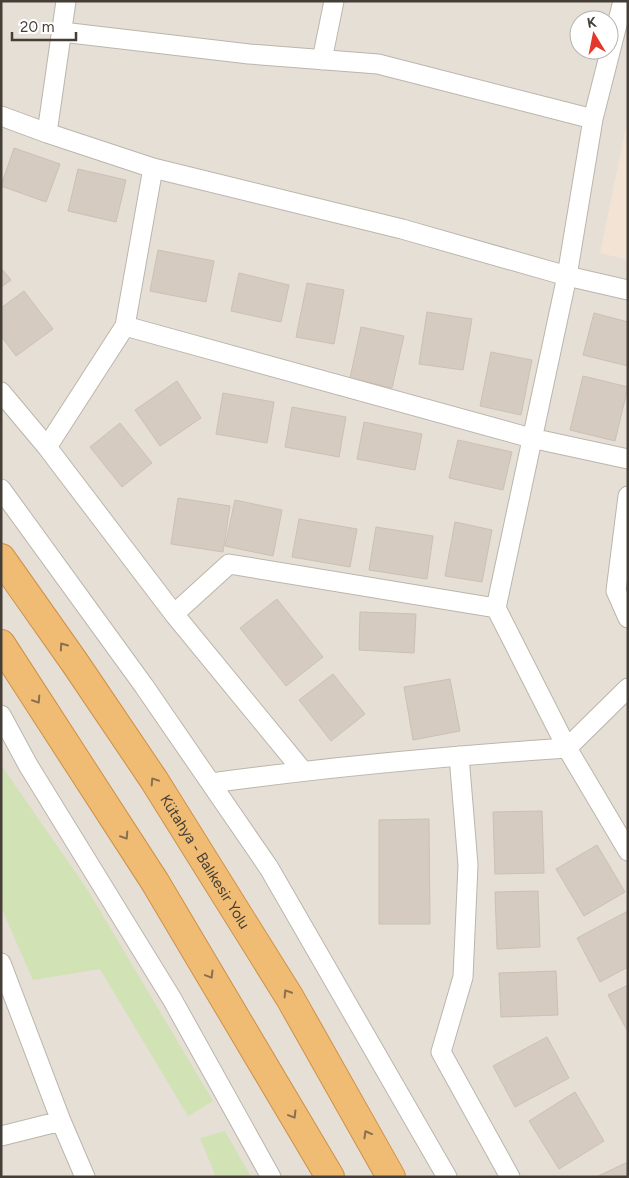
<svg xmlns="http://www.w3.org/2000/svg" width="629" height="1178" font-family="Figtree,sans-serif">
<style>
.residential{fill:#e5dfd6;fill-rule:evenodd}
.commercial{fill:#f2e3d4}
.green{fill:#d1e2b4}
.building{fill:#d5cbc1;stroke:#ccc0b2}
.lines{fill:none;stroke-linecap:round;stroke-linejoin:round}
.street-casing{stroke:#bcb5ab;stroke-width:21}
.highway-casing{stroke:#ce9045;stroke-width:30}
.street{stroke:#fff;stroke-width:19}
.highway{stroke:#f0bc74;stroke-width:28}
.oneway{stroke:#89704f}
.labels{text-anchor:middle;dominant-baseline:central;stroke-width:4.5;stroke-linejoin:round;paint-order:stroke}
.street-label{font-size:15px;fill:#443e37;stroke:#fff}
</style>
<rect width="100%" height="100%" fill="#f2eee7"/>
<path class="residential" d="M1,1H628V1177H1ZM579,20H609V50H579Z"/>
<path class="commercial" d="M628,117V260L600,253Z"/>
<path class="green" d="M1,765L87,889L213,1101L188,1116L100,969L33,980L1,907Z
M225,1131L251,1177H216L200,1138Z"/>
<path class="building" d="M14,148L60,164L46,202L1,186Z
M78,169L126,180L116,222L68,211Z
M158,250L214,261L206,302L150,291Z
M1,268L11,280L1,287Z
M239,273L289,285L281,322L231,311Z
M307,283L344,290L334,344L296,337Z
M24,291L53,329L16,356L1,336V308Z
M427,312L472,319L463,370L419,364Z
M594,313L628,322V366L583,355Z
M361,327L404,336L392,388L350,378Z
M491,352L532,360L521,415L480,406Z
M583,376L628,387L615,441L570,430Z
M177,381L201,418L160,446L135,410Z
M223,393L274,402L267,443L216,434Z
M292,407L346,417L339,457L285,447Z
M364,422L422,434L415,470L357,459Z
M120,423L152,463L122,487L90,447Z
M458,440L512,452L503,490L449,478Z
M178,498L230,506L223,552L171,544Z
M235,500L282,510L273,556L225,546Z
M299,519L357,529L350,567L292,557Z
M455,522L492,530L482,582L445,576Z
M376,527L433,536L427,579L369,570Z
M277,599L323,657L286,686L240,628Z
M360,612L416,614L414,653L359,650Z
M333,674L365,714L331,741L299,700Z
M450,679L460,731L413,740L404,687Z
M542,811L544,873L495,874L493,812Z
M429,819L430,924H379V820Z
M597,845L625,892L584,916L556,869Z
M538,891L540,947L497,949L495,892Z
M628,911V967L600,982L577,938Z
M556,971L558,1015L501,1017L499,973Z
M628,985V1032L608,995Z
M547,1037L569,1078L515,1107L493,1066Z
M575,1092L604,1141L559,1169L529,1121Z
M628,1162V1177H596Z"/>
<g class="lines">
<g class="street-casing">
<path id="street" d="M623,1L593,119L567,276L496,608L567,748L628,688
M62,32L249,54L378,64L593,119
M322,60L334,1
M1,116L47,133L153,168L402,229L567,276L628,290
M47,133L66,1
M125,326L531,438L628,459
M1,392L47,447L174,614L302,770
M47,447L125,326L153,168
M1,489L144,686L269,868L447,1177
M628,496L616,591L628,618
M174,614L229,564L496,608
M1,715L28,765L172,999L271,1177
M459,756L468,865L463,977L441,1052L510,1177
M211,783C329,767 448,756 567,748L628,851
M1,963L61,1121L85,1177
M1,1136L61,1121"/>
</g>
<g class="highway-casing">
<g id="highway">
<path id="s1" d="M1,558L75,663L154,780L290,998L391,1177"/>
<path d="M1,644L155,882L330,1177"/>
</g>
</g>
<use href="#street" class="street"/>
<use href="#highway" class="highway"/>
</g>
<defs><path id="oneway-chevron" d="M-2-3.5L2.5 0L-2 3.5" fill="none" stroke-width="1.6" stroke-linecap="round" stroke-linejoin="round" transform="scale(1.25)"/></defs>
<g class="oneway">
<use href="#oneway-chevron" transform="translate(63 646) rotate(-125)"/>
<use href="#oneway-chevron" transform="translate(37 700) rotate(57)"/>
<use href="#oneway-chevron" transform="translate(154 781) rotate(-123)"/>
<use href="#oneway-chevron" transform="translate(125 836) rotate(57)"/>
<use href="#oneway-chevron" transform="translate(210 975) rotate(59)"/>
<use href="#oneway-chevron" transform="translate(287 993) rotate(-122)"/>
<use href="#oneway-chevron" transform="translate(293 1115) rotate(59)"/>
<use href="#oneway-chevron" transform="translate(367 1134) rotate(-119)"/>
</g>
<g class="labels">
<g class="street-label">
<text stroke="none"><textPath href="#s1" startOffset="366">Kütahya - Balıkesir Yolu</textPath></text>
</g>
</g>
<rect width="629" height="1178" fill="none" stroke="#443e37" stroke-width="5"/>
<g transform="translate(594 35) rotate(350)"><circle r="24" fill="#ffffff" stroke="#b4b2af"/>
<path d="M0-4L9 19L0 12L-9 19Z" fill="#e5372b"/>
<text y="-8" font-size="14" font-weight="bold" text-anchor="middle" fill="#443e37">K</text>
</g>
<path d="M12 32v8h64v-8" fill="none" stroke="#443e37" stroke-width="2.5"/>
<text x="20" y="32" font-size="15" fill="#443e37" stroke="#ffffff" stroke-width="4" paint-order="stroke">20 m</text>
</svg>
